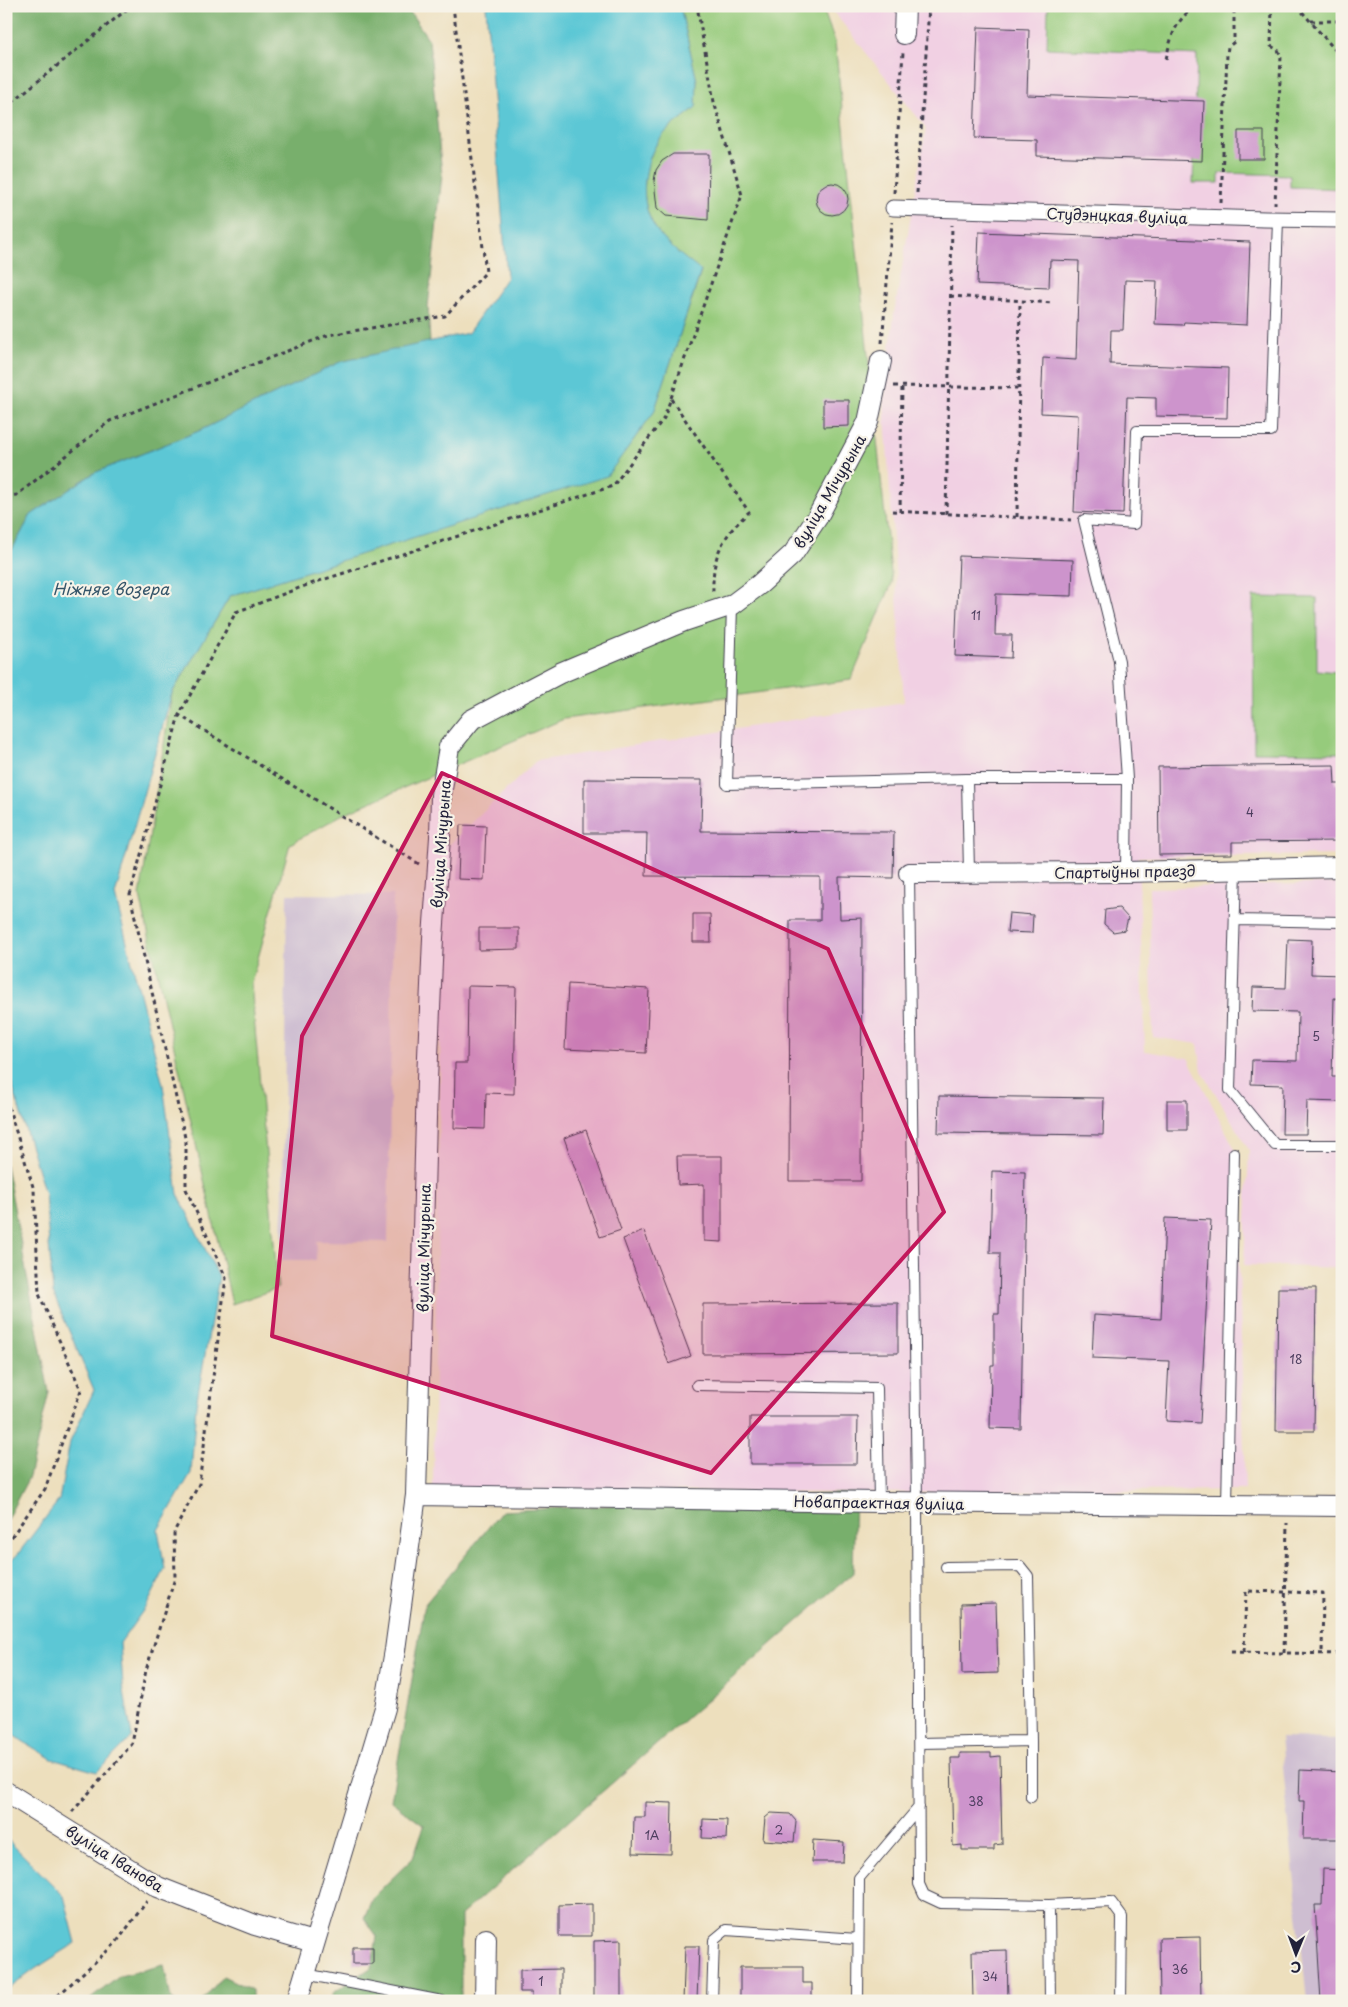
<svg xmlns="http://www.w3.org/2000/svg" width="1348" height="2007" font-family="'Playpen Sans',sans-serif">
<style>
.built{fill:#f1d0e3}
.industrial{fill:#cebed1}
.green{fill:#96cb7c;stroke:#5c765c}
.forest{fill:#78af6c;stroke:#4d6854}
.water{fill:#5cc7d5;stroke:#3f7488}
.building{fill:#cd94cc}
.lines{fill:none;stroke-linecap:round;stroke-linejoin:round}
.service-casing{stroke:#403e4e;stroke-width:12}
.pedestrian-casing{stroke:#403e4e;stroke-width:17}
.minor-casing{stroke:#403e4e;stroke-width:22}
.path{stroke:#403e4e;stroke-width:3;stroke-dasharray:4 4;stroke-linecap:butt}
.service{stroke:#fff;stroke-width:10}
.pedestrian{stroke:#fff;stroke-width:15}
.minor{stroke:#fff;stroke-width:20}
.marked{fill:#c2185b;fill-opacity:0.2;stroke:#c2185b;stroke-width:4;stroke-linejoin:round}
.labels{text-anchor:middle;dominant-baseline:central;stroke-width:4.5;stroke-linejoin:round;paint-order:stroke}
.number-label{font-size:12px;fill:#4d3e5f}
.street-label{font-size:15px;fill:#22223b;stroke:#f7f3e8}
.water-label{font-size:16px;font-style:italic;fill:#335469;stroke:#f7f3e8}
</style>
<rect width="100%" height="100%" fill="#f7f3e8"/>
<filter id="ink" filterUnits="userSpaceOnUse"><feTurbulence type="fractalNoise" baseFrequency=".02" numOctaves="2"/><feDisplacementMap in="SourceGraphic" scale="10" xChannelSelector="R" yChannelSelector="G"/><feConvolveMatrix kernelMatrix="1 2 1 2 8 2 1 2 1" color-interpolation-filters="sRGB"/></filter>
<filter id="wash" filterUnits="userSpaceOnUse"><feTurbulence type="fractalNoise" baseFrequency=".0096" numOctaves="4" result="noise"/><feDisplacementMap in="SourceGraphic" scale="20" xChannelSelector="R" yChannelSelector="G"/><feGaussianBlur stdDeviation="1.12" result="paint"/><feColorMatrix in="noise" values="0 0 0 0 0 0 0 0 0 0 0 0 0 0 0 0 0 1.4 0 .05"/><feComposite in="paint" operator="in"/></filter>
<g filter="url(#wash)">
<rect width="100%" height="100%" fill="#eddfbd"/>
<path class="built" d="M829,6H1342V855L1138,857L1145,1051L1188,1058L1236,1151L1245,1490L855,1493L433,1489L444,850L536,761L904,702L884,402L894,314L926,128Z
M1342,883V1268L1244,1265L1249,1150L1202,1071L1198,1044L1153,1037L1149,888Z"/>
<path class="industrial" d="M287,894L393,895L388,1242L317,1241L316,1260H282Z
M1280,1738L1342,1739V2001H1307Z"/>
<path class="green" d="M680,6H822L835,42L892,583L851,680L564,719L345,813L290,844L251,983L278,1288L232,1304L140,896L172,693L230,596L607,475L654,412L701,272C668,245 640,226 645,179C647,164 652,149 661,137C670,126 685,117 696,107L697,81Z
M1048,6H1342V189L1290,187V175L1219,173V183H1193L1197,55L1047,48Z
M1253,597L1317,598V670L1336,672L1342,679V753L1254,752Z"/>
<path class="forest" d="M6,6H406L429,40L442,175L428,307L430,343L340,362L199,431L94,473L31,515L6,561V139L12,135L6,124Z
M6,1165L49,1392L29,1477L6,1521Z
M855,1493L853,1573L461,1915V2001H331L333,1993L372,1967L377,1936L364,1918L373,1897L413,1858L424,1826L391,1801L425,1604L502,1511Z
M164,1965L171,1999L175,2001H88L120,1976Z
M223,1976L252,1990V2001H202Z"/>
<path class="water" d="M486,6H680L697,81L696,107C685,117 670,126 661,137C652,149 647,164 645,179C640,226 668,245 701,271L654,412L607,476L230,596L172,693L115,895L163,1085L178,1194L219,1277L196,1405L191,1473L158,1530L165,1569L147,1605L120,1643L123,1685L132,1737L97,1772L52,1759L6,1731V1565L17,1555L59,1500L70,1442L94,1390L53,1293L45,1194L6,1065V561L31,515L94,473L199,431L340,362L468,333L507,277Z
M6,1838L64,1896L76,1943L35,1969L6,1991Z"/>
<g id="blocks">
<path class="building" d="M978,27L1029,29L1027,95L1204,101L1202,161L1037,156V140L974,138Z
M1238,131H1264V159H1238Z
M673,154H709L708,220L666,216L657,208L654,181L656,170L662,161Z
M816 199a16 16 0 1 1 32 0a16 16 0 1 1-32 0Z
M979,232L1250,242L1247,325L1184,322L1183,325L1155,324L1157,281L1125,280L1123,330H1111L1110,364L1228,368L1227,418L1156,416V398L1127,397L1123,514L1074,512L1078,415L1041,413L1043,358L1076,360L1079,261L1050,260L1049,288L977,285Z
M823,400H849V426L823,427Z
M959,556L1073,560L1072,596L996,594L995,635H1012L1011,658L955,656Z
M1334,765L1335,784H1342V841L1232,842V854L1159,855L1158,767Z
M584,779L702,780L701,831L894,832L893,878L839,877L840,919L862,918L861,1181H789L790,920H820V877L646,876L647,833H584Z
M460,825L486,826L484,880L458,879Z
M1119,908L1128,918L1125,930L1113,932L1104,924L1105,910Z
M1009,913L1033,915L1032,933L1007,932Z
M693,914H710L711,942H693Z
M479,928H519V949L479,950Z
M1288,939L1312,940L1311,974L1342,975V999L1334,998L1332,1077H1342V1102L1307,1101L1306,1134H1282L1283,1085L1251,1084L1252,1060L1297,1061L1298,1012L1252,1011L1253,987L1286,988Z
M568,984L649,989L646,1053L565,1049Z
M468,986L516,987L514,1094L486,1093L485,1129L454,1128L455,1063H467Z
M939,1096L1104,1098L1103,1135L938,1133Z
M1167,1100H1187V1130H1167Z
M586,1130L621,1230L600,1237L564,1138Z
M677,1156H722V1242L704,1241V1184L678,1185Z
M992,1171L1025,1172L1021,1429L990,1428L991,1365H994V1314H999L1000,1253H990Z
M1165,1218L1211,1220L1200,1423L1166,1421L1169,1361L1092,1358L1094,1315L1161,1319Z
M644,1231L691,1356L669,1364L623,1239Z
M1278,1288H1316L1314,1431H1276Z
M898,1303V1353L703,1354V1304Z
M750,1417H858L857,1464H750Z
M996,1603L998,1673L962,1674L961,1604Z
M960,1753H991V1757L1000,1756L1002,1844L994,1845V1850H962V1845L953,1846L951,1758H960Z
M1300,1770L1342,1772V1839H1303L1304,1801H1299Z
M645,1802L672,1803L671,1854L633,1853L634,1817H645Z
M771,1813L790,1814L796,1821L794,1842L763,1840L765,1818Z
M703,1819L727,1820L726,1839L702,1838Z
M813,1840L844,1842L843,1862H812Z
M1323,1869L1342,1870V2001H1321L1315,1905H1322Z
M592,1904V1936H559V1905Z
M1200,1937L1201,2001H1160L1159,1938Z
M621,1940V2001H594V1941Z
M685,1946H699L697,2001H683Z
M353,1947H373V1964H353Z
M1007,1950L1008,2001H973L972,1951Z
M740,1967H803V1983H812V2001H740Z
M561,1969V2001H532V1992H520V1970Z"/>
</g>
</g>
<g filter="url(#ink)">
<use href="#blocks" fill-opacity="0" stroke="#403e4e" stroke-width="1"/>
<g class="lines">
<g class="service-casing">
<path id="service" d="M732,605L727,784L967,779L969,872
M967,779H1127L1126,872
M1127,779L1119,661L1084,520L1134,524L1137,431H1271L1278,219
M1236,870L1230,1090L1275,1145H1342
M909,873L917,1502L919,1884L924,1895L941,1903L1049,1905L1050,2001
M1235,920L1342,922
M697,1385L877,1388L879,1502
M1227,1505L1234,1153
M946,1567L1020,1566L1028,1576L1031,1741
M919,1743L1031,1741V1797
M1049,1905L1111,1902L1122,1917L1121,2001
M305,1974L442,2001
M712,2001L714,1940L726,1930L858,1939
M858,2001L859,1878L919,1807"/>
</g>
<g class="pedestrian-casing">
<path id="pedestrian" d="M893,208L1265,219L1342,220"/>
</g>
<g class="minor-casing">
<path id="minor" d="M904,34L905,6
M909,873L1126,872L1342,867
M416,1495L879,1502L1342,1506
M6,1792L158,1887L255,1925L313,1942
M297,2001L385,1708L395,1650L416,1495L427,1080L433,938L440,837L441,795L449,747L471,720L518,695L560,673L684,621L732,605L760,584L793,554L817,518L868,422L881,361
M485,2001L486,1939"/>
</g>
<path class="path" d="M1272,6L1271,46L1278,50L1281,56L1275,204
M1297,6L1342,58
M1311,21H1342
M1166,59C1172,34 1174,23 1195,6
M6,107L131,6
M894,193L903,52
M917,193L929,6
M1221,203L1227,54L1228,47L1234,42V6
M950,296L1053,303
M882,343L892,222
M894,386L1019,388
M671,399L749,512C722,537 712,555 713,592
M6,496L17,495L110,421L328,335L445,316L486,272L453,6
M892,511L1071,520
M900,512L902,386
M946,514L952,225
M1017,517L1020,301
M419,864L179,715L236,612L307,585L613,486L664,418L742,195L714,102L697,6
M6,1099L34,1190L39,1294L81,1390L45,1489L6,1545
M1231,1652L1339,1654
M1244,1652L1246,1591L1323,1593L1322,1654
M1284,1653L1287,1523
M72,1812L132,1744L146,1670L175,1578L174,1532L199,1484L226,1278L186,1189V1142L130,895L179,715
M52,2001L116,1943L147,1901"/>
<use href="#service" class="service"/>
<use href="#pedestrian" class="pedestrian"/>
<use href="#minor" class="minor"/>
</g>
</g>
<path class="marked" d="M442,773L828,949L944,1212L711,1473L272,1336L302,1036Z"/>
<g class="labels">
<g class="number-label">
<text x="976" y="615">11</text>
<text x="1250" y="812">4</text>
<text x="1316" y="1036">5</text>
<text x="1296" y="1359">18</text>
<text x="976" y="1801">38</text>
<text x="779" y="1830">2</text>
<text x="652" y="1835">1А</text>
<text x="1180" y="1969">36</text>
<text x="990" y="1976">34</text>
<text x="541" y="1981">1</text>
</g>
<g class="street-label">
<text transform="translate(1117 215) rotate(2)">Студэнцкая вуліца</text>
<text transform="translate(829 491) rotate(-60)">вуліца Мічурына</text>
<text transform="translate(440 844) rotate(-86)">вуліца Мічурына</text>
<text transform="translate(1125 871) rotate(-1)">Спартыўны праезд</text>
<text transform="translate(423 1248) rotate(-89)">вуліца Мічурына</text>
<text transform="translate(879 1502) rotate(1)">Новапраектная вуліца</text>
<text transform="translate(115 1858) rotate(32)">вуліца Іванова</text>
</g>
<g class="water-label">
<text x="111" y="588">Ніжняе возера</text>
</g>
</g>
<rect width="1348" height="2007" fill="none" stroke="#f7f3e8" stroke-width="25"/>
<g transform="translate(1296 1954) rotate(181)" stroke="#f7f3e8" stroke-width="4" paint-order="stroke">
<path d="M0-4L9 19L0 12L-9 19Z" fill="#22223b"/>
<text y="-8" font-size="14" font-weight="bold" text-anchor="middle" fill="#22223b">С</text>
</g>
</svg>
